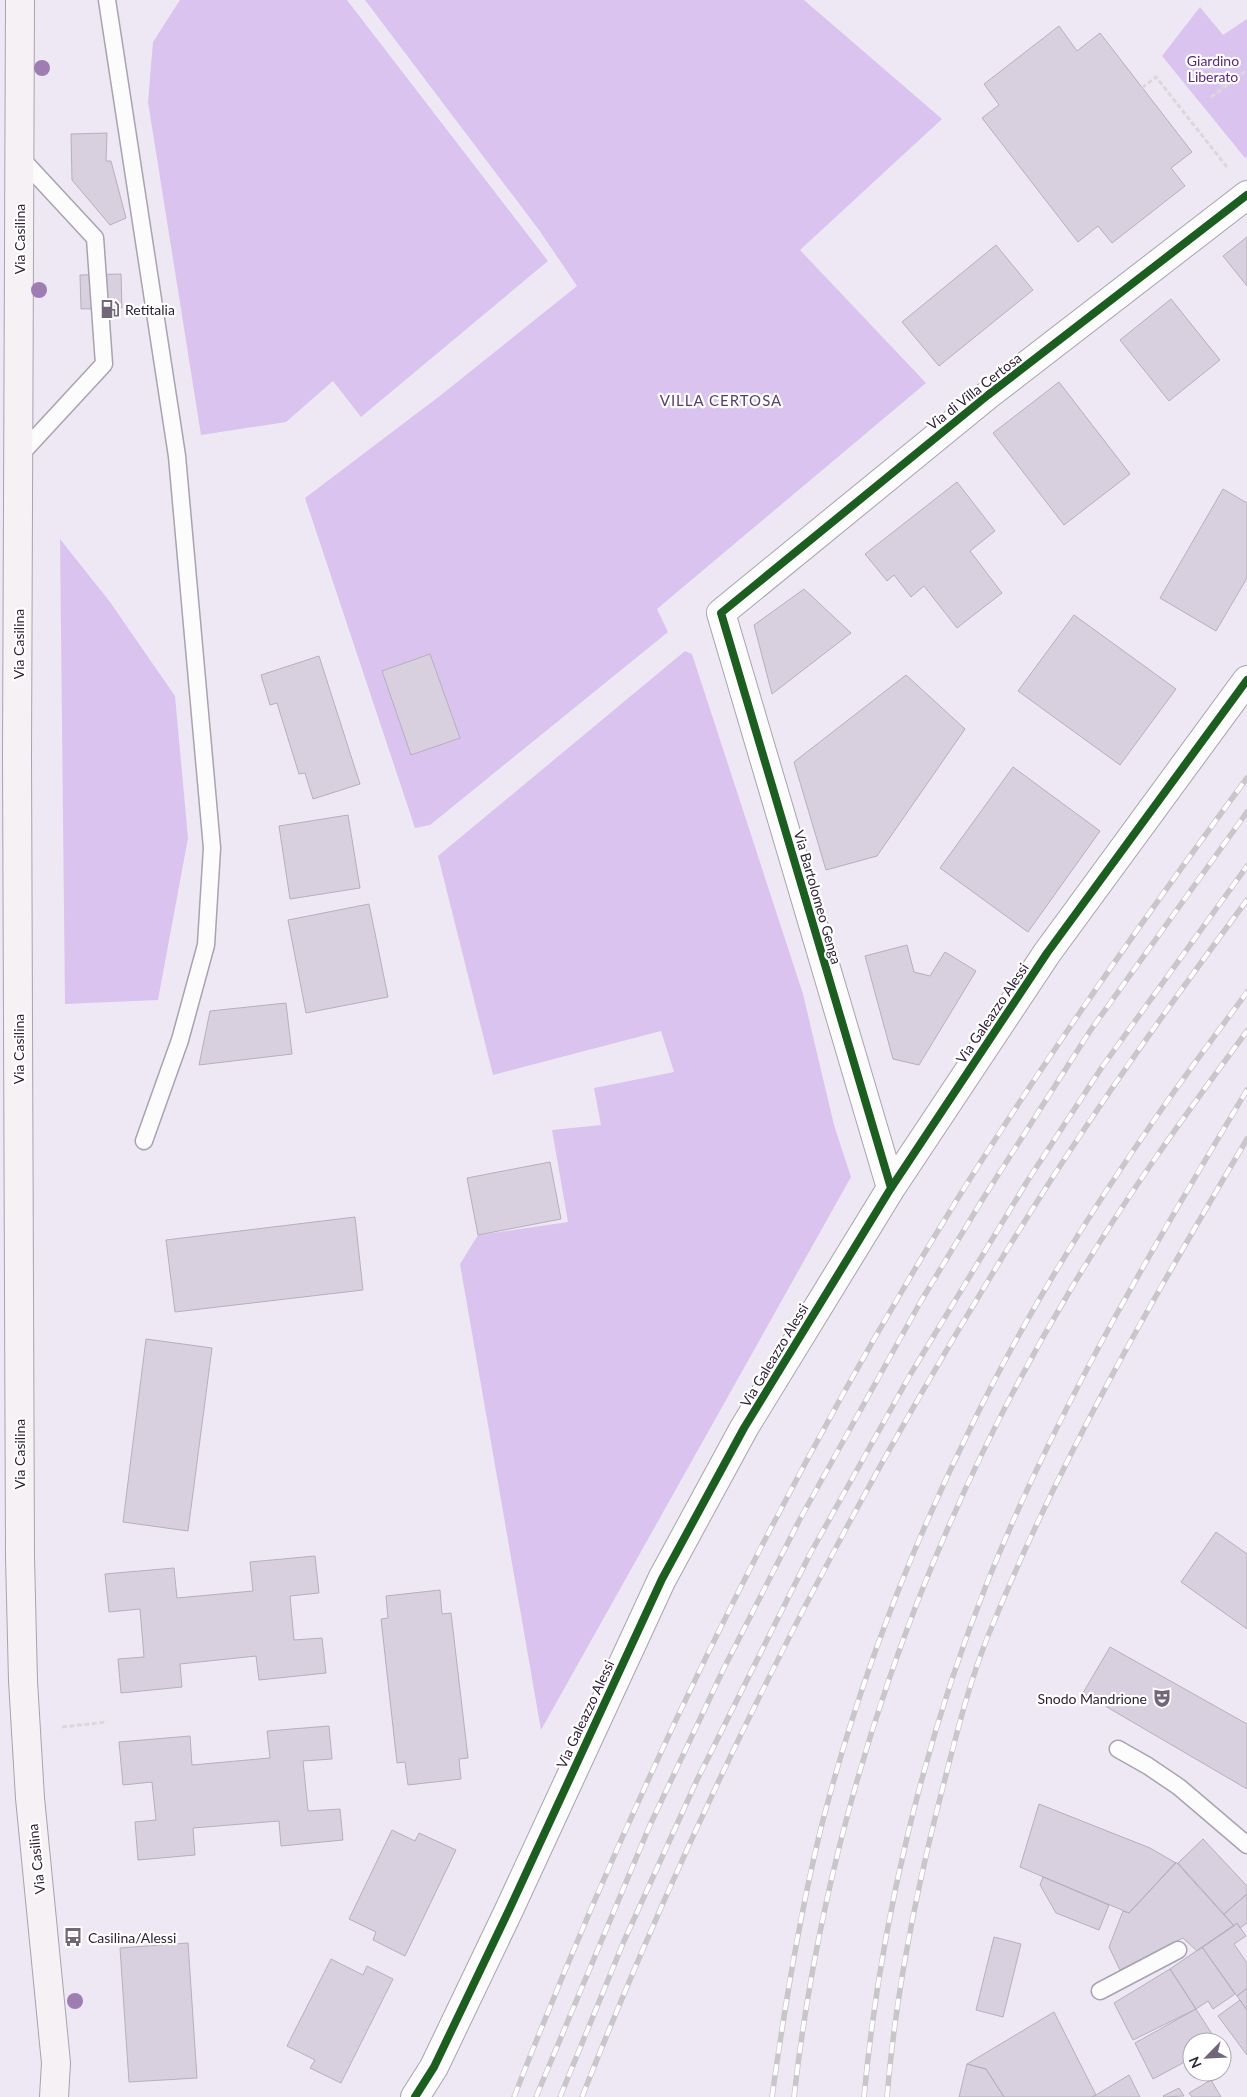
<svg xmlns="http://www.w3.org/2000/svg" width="1247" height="2097" font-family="Lato,sans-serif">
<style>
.green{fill:#dbc3ef}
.building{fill:#d8cfdf;stroke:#b6afbe}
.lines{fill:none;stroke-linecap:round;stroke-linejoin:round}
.service-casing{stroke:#a9a2b0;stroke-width:19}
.minor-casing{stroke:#a9a2b0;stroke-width:30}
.secondary-casing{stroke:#a9a2b0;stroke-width:30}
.path{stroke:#dad8db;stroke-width:3;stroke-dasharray:5 2.5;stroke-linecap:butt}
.service{stroke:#fcfcfd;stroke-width:16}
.minor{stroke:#fcfcfd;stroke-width:28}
.secondary{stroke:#f6f1f4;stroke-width:28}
.rail-casing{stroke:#c8c6ca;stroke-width:5.5}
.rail{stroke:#fff;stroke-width:4;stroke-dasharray:11;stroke-linecap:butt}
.cycleway-casing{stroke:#fff;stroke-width:11}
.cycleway{stroke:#1b5e20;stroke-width:8}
.tree{fill:#9e7db3}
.labels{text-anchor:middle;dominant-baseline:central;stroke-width:4.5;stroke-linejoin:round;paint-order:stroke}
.park-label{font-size:14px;fill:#5c267e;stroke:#fff}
.street-label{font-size:14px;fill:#2d2236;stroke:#fff}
.poi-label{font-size:14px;fill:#2d2236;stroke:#fff;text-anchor:start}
.neighbourhood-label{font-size:15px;letter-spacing:1px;fill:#583f6c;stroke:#fff}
</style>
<rect width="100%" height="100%" fill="#eee8f4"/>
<path class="green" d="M180,0H347L548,261L361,417L333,381L286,422L201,435L148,102L153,42Z
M365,0H804L942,119L800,250L926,383L657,609L668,632L430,825L415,828L305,498L441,395L577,286L539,230Z
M1200,7L1223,35L1247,19V157L1245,158L1162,56Z
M60,539L110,602L175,696L188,838L158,1000L65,1004Z
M685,651L692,654L803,994L834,1125L851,1177L541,1730L460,1264L478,1235L568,1222L552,1130L601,1125L594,1088L674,1072L661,1031L493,1075L438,856Z"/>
<path class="building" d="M1059,26L1077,51L1100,33L1192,152L1171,168L1185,186L1112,243L1098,226L1078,242L982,118L999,105L984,84Z
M107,133L106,161H111L126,218L110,225L72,180L71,134Z
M1247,237V286L1223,256Z
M996,245L1033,290L939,366L902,322Z
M121,274L122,308L81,309L80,275Z
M1171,299L1220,360L1169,401L1120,340Z
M1059,382L1130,474L1064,525L993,433Z
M957,482L995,531L970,551L1002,593L957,628L924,586L911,597L894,575L887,581L865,554Z
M1223,489L1247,503V578L1216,631L1160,598Z
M804,589L851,633L772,694L754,625Z
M1074,615L1176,689L1120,765L1018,691Z
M430,654L460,738L411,755L382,671Z
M319,656L360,784L313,799L305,773L299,774L277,703L270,705L261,675Z
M906,675L965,729L877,856L826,870L794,762Z
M1013,767L1100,831L1028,932L940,868Z
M348,815L360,888L290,899L279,826Z
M369,904L388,997L306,1013L288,920Z
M907,945L914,972L930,976L945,952L976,971L919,1065L893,1059L865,956Z
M286,1003L292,1054L199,1065L210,1011Z
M550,1162L561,1219L478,1235L467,1178Z
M355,1217L363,1290L175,1312L166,1240Z
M146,1339L212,1348L188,1531L123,1522Z
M1216,1532L1247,1554V1629L1181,1582Z
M315,1556L319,1593L290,1596L294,1640L322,1638L326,1673L259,1680L256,1656L180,1664L182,1687L121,1693L118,1659L144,1657L140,1609L109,1612L105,1574L174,1568L177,1598L253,1591L250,1562Z
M440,1590L442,1614L451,1613L468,1758L459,1759L461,1779L408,1785L405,1762L397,1763L381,1619L388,1618L386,1596Z
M1110,1647L1247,1724V1789L1083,1693Z
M329,1726L332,1759L303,1761L308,1811L340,1809L343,1840L281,1846L279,1821L193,1828L195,1855L138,1860L135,1822L156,1820L152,1782L123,1785L119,1742L190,1736L192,1765L270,1758L267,1731Z
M1039,1804L1150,1848L1176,1863L1129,1913L1020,1867Z
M392,1830L415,1841L419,1833L456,1850L405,1956L373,1940L376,1932L349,1919Z
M1203,1839L1247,1886V1894L1224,1914L1178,1863Z
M1176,1862L1234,1926L1197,1951L1183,1938L1120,1970L1109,1947L1123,1911L1129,1913Z
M1043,1877L1109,1905L1099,1930L1056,1913L1040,1885Z
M1247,1894V1923L1240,1928L1237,1923L1234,1926L1224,1914Z
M1237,1923L1246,1936L1234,1944L1247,1963V1988L1237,1996L1202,1947Z
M994,1937L1021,1944L1003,2017L976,2010Z
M188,1943L197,2078L129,2082L120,1948Z
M1202,1947L1235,1994L1213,2009L1208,2001L1196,2009L1170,1969Z
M331,1959L363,1975L367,1966L393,1979L341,2083L310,2068L315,2060L287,2046Z
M1170,1969L1196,2009L1133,2040L1114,2003Z
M1247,1988V2010L1237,1996Z
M1240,2000L1247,2010V2055L1218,2016Z
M1196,2009L1212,2034L1202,2039L1203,2042H1192V2058L1153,2079L1135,2043Z
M1054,2012L1096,2095L1092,2097H1004L986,2069L967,2064Z
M967,2064L986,2069L1004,2097H959Z
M1129,2075L1140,2097H1092L1096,2095Z
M1211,2080L1221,2097H1192L1189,2093Z
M1179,2088L1184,2096L1164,2097L1163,2096Z"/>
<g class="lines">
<g class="service-casing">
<path id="service" d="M107,0L177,456L212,848L206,945L180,1040L144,1141
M19,456L104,364L95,238L19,156
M1118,1749L1148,1766L1179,1787L1247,1845
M1100,1991L1178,1950"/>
</g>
<g class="minor-casing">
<path id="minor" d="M891,1188L721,613L988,395L1247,195
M415,2097L434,2067L509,1910L662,1579L744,1428L891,1188L1047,953L1247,680"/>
</g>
<g class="secondary-casing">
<path id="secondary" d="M20,0L17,755L20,1557L23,1681L30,1798L56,2063L54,2097"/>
</g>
<path class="path" d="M1142,88L1156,77L1227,167
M1211,97L1247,70
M62,1727L107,1722"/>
<use href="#service" class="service"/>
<use href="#minor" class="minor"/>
<use href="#secondary" class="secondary"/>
<g class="rail-casing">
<path id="rail" d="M514,2097C636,1785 782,1483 958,1198C1048,1054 1146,915 1247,778
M536,2097L650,1825L724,1668L800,1519L921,1301L984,1197L1090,1031L1247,812
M560,2097L624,1941L697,1780L810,1554L910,1375L1028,1180L1102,1067L1247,866
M582,2097C706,1783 861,1479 1042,1194C1106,1093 1176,996 1247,900
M772,2097C785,2004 800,1911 823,1820C858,1686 908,1555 969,1431C1022,1321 1087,1216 1157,1116C1186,1074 1217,1033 1247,992
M794,2097C826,1813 924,1534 1071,1289C1124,1199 1185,1115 1247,1031
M864,2097C880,1924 923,1744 987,1583C1056,1410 1152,1249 1247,1090
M887,2097C896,1988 918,1881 946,1775C958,1728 970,1681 988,1636C1058,1462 1152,1300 1247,1139"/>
</g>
<use href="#rail" class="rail"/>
<g class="cycleway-casing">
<path id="cycleway" d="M891,1188L721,613L988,395L1247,195
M415,2097L434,2067L509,1910L662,1579L744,1428L891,1188L1047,953L1247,680"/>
</g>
<use href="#cycleway" class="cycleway"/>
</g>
<g class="tree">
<circle cx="42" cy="68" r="8"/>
<circle cx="39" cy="290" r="8"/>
<circle cx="75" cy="2001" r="8"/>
</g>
<defs>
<g id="fuel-bare" transform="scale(1.5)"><path d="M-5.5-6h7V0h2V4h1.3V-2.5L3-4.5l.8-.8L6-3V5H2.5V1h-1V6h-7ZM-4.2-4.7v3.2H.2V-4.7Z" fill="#716778" stroke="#fff" stroke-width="2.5" paint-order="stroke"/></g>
<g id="theatre-bare" transform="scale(1.5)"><path d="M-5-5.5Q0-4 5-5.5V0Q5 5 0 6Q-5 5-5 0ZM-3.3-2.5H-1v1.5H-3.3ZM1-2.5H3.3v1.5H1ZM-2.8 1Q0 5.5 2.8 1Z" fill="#716778" stroke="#fff" stroke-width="2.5" paint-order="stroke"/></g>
<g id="bus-bare" transform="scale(1.5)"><path d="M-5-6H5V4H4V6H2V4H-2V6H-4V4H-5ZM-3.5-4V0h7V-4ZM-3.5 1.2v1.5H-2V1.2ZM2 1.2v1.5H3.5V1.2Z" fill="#716778" stroke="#fff" stroke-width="2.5" paint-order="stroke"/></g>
</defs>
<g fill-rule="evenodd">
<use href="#fuel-bare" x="110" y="309"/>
<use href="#theatre-bare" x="1162" y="1698"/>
<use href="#bus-bare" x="73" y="1937"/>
</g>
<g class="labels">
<g class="park-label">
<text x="1213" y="60">Giardino<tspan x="1213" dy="16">Liberato</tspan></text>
</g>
<g class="street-label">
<text transform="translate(19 239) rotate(-90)">Via Casilina</text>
<text transform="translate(974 391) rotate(-38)">Via di Villa Certosa</text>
<text transform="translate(18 644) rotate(-90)">Via Casilina</text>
<text transform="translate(818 897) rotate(74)">Via Bartolomeo Genga</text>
<text transform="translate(992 1013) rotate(-56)">Via Galeazzo Alessi</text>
<text transform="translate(18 1049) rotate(-90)">Via Casilina</text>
<text transform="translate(774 1355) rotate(-59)">Via Galeazzo Alessi</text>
<text transform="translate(19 1454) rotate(-90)">Via Casilina</text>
<text transform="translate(585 1714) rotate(-65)">Via Galeazzo Alessi</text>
<text transform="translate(36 1859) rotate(-96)">Via Casilina</text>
</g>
<g class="poi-label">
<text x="125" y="309">Retitalia</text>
<text x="1147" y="1698" text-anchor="end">Snodo Mandrione</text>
<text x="88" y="1937">Casilina/Alessi</text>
</g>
<g class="neighbourhood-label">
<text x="721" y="400">VILLA CERTOSA</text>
</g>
</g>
<g transform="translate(1207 2057) rotate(246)"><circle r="24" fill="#ffffff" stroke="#aba7af"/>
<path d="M0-4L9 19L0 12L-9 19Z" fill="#716778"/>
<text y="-8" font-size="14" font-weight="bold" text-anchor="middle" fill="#2d2236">N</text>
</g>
</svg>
